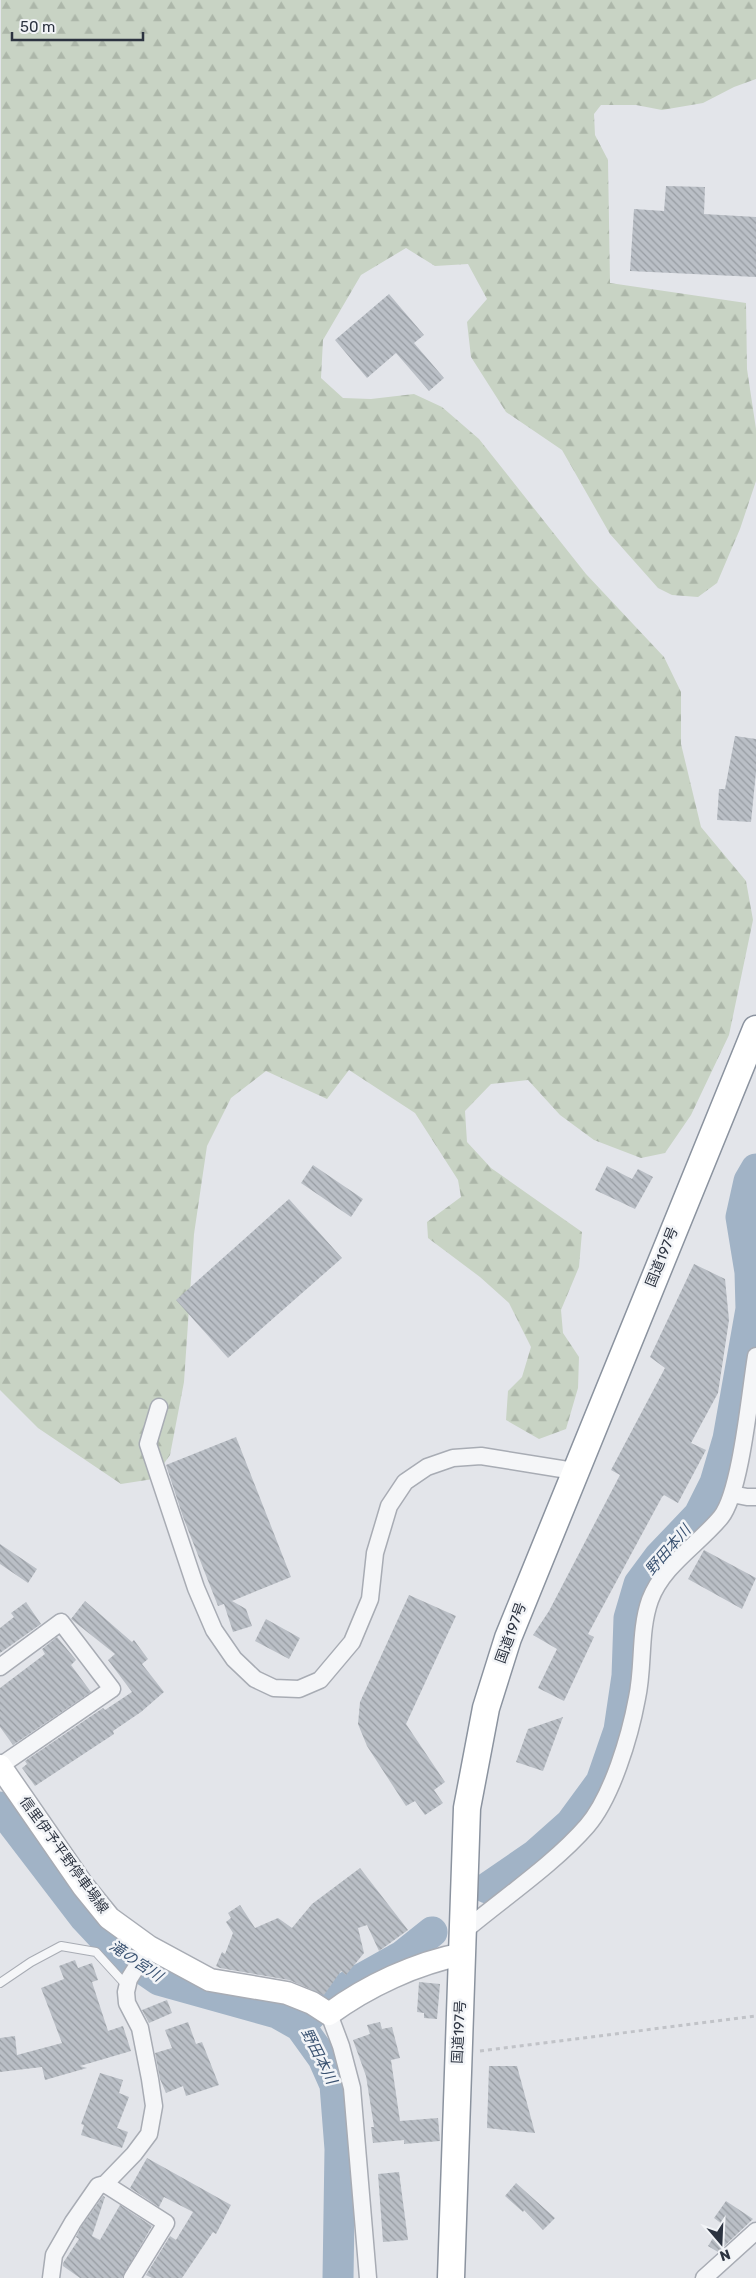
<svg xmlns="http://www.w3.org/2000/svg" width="756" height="2278" font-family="Rubik,'Noto Sans JP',sans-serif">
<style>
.forest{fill:url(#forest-firs)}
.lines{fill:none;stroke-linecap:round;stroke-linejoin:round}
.river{stroke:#a1b3c6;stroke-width:31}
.building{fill:url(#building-back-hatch)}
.service-casing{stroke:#a8acb4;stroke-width:10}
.minor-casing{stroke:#a8acb4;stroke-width:19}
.secondary-casing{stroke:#a8acb4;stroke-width:25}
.trunk-casing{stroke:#8b939f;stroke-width:29}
.path{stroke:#c1c3c8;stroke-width:3;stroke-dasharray:4 4;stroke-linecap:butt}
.service{stroke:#f5f6f8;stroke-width:8}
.minor{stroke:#f5f6f8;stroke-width:16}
.secondary{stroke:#fff;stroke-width:22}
.trunk{stroke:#fff;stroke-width:26}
.labels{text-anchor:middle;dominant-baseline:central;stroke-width:5;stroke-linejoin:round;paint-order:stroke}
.street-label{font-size:14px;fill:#2c3340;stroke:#f2f4f7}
.water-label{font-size:15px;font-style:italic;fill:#3a5271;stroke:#f2f4f7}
</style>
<defs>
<pattern id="forest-firs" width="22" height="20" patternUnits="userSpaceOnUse" patternTransform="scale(1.25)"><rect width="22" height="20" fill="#c8d3c4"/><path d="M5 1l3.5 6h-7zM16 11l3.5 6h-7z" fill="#acb6a9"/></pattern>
<pattern id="building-back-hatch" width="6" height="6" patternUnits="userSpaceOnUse" patternTransform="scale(1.25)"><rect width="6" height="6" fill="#babfc6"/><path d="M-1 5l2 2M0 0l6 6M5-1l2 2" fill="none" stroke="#979ca2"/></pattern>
</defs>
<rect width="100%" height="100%" fill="#e3e5ea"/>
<path class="forest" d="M1,0H756V79L734,87L703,103L662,110L636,105H601L594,114L595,135L608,160L610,283L746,303L747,369L756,429V481L740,529L717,583L698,597L672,595L658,588L610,534L562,450L506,412L471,357L467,322L487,299L468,264L435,266L406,248L361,275L323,340L321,378L343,398L371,399L414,394L442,407L479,439L586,574L664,657L681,692V744L701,827L746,881L753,920L729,1035L691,1115L665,1153L641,1158L594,1140L560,1115L528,1080L491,1084L465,1111L467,1142L491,1168L582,1232L579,1267L561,1310L563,1333L579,1357L578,1388L566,1429L539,1439L506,1420L508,1391L522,1377L531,1347L509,1303L480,1277L428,1238L427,1222L461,1197L458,1180L415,1113L349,1070L327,1099L266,1071L231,1098L207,1146L194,1234L184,1382L170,1455L153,1479L121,1484L38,1428L0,1390Z"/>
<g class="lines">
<path class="river" d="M0,1807L85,1918L114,1949L159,1980L277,2013L300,2026L323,2058L335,2085L340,2149L338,2278
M487,1888L535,1855L571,1823L601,1782L619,1730L627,1676L629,1618L639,1584L659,1557L699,1515L715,1483L728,1439L751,1309L750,1272L741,1217L749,1181L756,1169
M300,2026L327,1998L402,1956L432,1932"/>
</g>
<path class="building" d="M666,186L705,187L704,214L756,217V277L630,271L634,209L664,211Z
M389,294L424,335L414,343L444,378L429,391L396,353L367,378L335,340Z
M735,736L756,739V772L751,822L717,820L719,789H725Z
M313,1165L363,1199L351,1217L301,1183Z
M607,1166L632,1179L638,1169L653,1177L635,1209L595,1190Z
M289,1199L342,1258L228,1358L176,1300Z
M694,1264L725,1279L729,1320L718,1393L691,1443L706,1450L678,1503L664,1495L662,1497L588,1634L594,1637L564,1701L538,1688L557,1649L533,1635L549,1611L620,1475L611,1470L665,1368L650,1357Z
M236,1437L291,1577L232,1601L246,1609L252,1626L233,1632L224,1604L218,1606L183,1517L166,1465Z
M0,1544L37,1569L28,1583L0,1564Z
M704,1550L756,1578L742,1609L688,1579Z
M409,1595L456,1616L406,1724L445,1782L434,1790L443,1803L425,1815L415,1801L406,1806L367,1746L358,1724L360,1702Z
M85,1601L132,1642L134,1640L148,1659L142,1664L164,1692L141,1712L113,1731L114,1734L35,1786L22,1768L27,1764L25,1761L103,1708L105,1710L132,1692L108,1660L115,1654L71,1619Z
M26,1602L41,1624L0,1653V1628L14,1617L11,1613Z
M266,1619L300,1638L289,1659L255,1641Z
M57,1637L76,1660L71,1665L91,1692L13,1745L0,1727V1688L45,1654L42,1649Z
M563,1717L543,1771L516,1762L528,1729Z
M360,1868L408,1930L379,1951L367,1925L358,1928L364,1953L346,1975L341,1971L324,1995L289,1980L220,1968L216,1966L222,1952L225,1954L233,1933L226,1922L231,1918L228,1913L240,1905L255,1928L278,1918L292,1928L312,1904Z
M75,1960L78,1968L92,1963L98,1980L92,1982L108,2031L123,2026L131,2051L80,2066L87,2068L45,2080L42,2067L0,2072V2038L15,2036L17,2055L62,2043L41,1988L64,1979L59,1966Z
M419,1982L440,1984L437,2019L424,2018V2013L417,2012Z
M167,2000L172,2013L149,2023L142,2010Z
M188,2022L196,2044L202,2042L219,2085L186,2096L183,2086L166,2093L160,2079L155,2053L172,2048L165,2030Z
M380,2022L382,2029L392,2027L400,2058L391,2060L400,2121L438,2118L440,2141L404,2144V2140L373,2143L371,2127H374L366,2076L353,2040L370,2034L367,2025Z
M489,2066H517L535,2133L487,2128Z
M100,2073L123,2080L119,2093L129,2097L117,2128L128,2132L122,2148L81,2135L84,2125L81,2124Z
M147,2158L231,2205L216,2234L213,2232L182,2278H152L146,2275L170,2236L176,2240L193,2212L164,2197L159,2207L130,2188Z
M399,2172L408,2240L383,2242L378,2174Z
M516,2183L555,2218L543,2230L524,2210L523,2212L505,2196Z
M103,2196L105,2197L92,2236L100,2240L120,2205L152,2226L122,2278H80L63,2266V2263L79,2239L76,2237L81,2227Z
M726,2201L753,2219L718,2252L708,2246L722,2224L714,2218Z"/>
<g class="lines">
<g class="service-casing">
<path id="service" d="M0,1983L31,1962L61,1946L96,1952L127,1986"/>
</g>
<g class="minor-casing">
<path id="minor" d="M159,1407L148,1444L196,1588L214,1630L234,1659L255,1679L274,1688L299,1689L320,1680L352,1642L370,1599L375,1553L389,1506L405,1482L427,1467L453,1458L481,1456L574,1471
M732,1494L747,1497H756
M0,1667L61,1622L112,1689L0,1766
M463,1932C502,1899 554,1864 587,1826C612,1797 630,1736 637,1698C644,1666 639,1631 650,1600C663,1565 698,1545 721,1517C741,1492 750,1392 756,1356
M329,2014L341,2046L352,2088L368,2278
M105,2184L166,2223L132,2278
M51,2278L54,2255L73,2222L98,2186L105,2184L134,2154L149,2134L154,2106L150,2079L140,2028L127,2003L126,1992L129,1979L149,1947
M704,2278L756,2231"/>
</g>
<g class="secondary-casing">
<path id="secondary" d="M0,1766L83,1886L109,1918L149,1947L210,1980L287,1993L312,2003L329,2014C367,1986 416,1963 463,1954"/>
</g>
<g class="trunk-casing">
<path id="trunk" d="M451,2278L467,1808L486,1708L508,1638L756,1029"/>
</g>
<path class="path" d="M480,2051L756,2016"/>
<use href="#service" class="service"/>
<use href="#minor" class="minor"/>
<use href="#secondary" class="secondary"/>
<use href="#trunk" class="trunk"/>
</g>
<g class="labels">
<g class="street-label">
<text transform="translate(662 1257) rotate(-68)">国道197号</text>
<text transform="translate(511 1633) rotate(-70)">国道197号</text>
<text transform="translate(64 1855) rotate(54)">信里伊予平野停車場線</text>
<text transform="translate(459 2032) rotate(-87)">国道197号</text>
</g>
<g class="water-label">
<text transform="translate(668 1550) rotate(-49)">野田本川</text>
<text transform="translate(136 1961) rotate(34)">滝の宮川</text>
<text transform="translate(319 2056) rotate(63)">野田本川</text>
</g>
</g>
<g transform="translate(721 2243) rotate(161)" stroke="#f2f4f7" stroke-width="4" paint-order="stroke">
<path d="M0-4L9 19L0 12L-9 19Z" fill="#2c3340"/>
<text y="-8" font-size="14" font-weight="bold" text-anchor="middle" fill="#2c3340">N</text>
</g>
<path d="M12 32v8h131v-8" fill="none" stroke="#2c3340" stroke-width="2.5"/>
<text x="20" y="32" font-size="15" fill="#2c3340" stroke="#f2f4f7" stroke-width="4" paint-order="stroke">50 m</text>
</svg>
